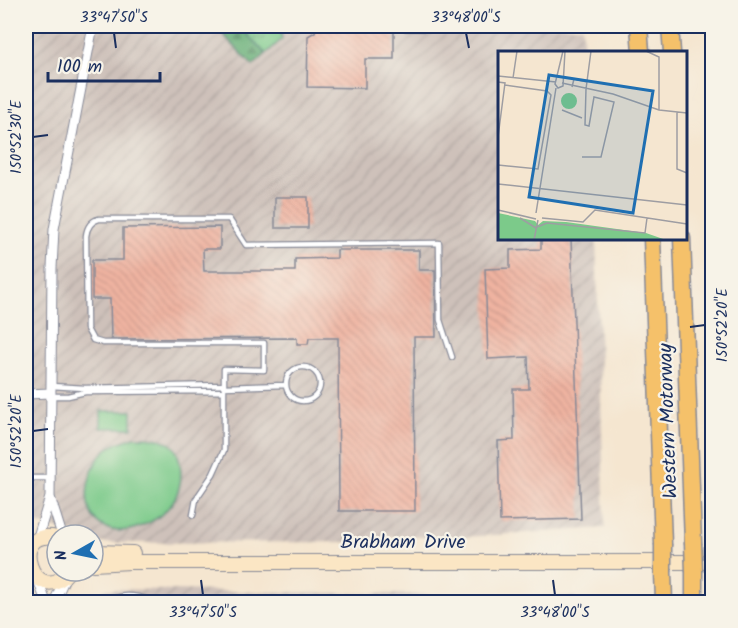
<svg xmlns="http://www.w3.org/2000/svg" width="738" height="628" font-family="Kalam,sans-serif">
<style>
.industrial{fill:url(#industrial-furrows)}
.grass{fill:url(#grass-tufts);stroke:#4c7c74;stroke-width:1.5}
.forest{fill:url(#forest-firs);stroke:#406e6a;stroke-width:1.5}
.pitch{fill:#7cca8a;stroke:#4c7c74;stroke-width:1.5}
.building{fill:url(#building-back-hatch)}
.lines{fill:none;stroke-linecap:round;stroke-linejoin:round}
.service-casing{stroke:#888a97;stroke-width:7}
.minor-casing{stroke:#888a97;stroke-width:11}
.secondary-casing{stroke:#888a97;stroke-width:16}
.motorway-casing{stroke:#888a97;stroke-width:19}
.service{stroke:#fff;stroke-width:4.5}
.minor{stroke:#fff;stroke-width:9}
.secondary{stroke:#fbe6c4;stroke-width:14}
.motorway{stroke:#f5c16b;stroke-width:16}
.motorway-bridge-casing{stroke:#888a97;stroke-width:19;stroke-linecap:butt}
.motorway-bridge{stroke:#f5c16b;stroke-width:16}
.ticks{fill:none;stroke:#1b2f5e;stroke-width:2}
.labels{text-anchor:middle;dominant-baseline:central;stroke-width:4.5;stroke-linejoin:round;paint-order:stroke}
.street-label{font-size:20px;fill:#1b2f5e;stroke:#f7f3e8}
.inset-road{fill:none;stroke:#9e9da2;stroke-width:1.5}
.view{fill:#1f6fb2;fill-opacity:0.15;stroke:#1f6fb2;stroke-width:3}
.inset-edge{fill:none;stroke:#1b2f5e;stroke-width:3}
.neatline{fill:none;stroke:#1b2f5e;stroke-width:2}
.ticks-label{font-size:15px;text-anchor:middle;fill:#1b2f5e}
</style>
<defs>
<pattern id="industrial-furrows" width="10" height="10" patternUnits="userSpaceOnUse" patternTransform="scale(1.5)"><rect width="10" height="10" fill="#cec1ba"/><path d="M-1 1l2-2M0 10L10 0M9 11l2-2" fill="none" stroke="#b0a6a2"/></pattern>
<pattern id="grass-tufts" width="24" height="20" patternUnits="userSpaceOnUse" patternTransform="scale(1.5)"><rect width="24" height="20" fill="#7cca8a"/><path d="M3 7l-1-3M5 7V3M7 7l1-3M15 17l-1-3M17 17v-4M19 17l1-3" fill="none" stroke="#65a474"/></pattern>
<pattern id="forest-firs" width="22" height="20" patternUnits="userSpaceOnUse" patternTransform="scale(1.5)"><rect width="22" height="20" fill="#65ae76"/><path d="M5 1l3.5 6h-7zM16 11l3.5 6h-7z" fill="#528e64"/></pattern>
<pattern id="building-back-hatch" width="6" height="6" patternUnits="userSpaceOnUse" patternTransform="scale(1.5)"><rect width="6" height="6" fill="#efb3a0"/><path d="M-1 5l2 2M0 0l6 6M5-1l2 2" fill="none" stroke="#cc9a8c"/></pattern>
</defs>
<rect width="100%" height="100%" fill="#f7f3e8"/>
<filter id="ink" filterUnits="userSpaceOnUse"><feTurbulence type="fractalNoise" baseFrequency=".0167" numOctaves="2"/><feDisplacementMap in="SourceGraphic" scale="12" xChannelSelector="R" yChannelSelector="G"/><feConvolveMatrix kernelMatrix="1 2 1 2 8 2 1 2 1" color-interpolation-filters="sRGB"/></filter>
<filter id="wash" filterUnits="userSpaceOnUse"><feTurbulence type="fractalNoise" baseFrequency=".008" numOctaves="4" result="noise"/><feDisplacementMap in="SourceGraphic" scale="24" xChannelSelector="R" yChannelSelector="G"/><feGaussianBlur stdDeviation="1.35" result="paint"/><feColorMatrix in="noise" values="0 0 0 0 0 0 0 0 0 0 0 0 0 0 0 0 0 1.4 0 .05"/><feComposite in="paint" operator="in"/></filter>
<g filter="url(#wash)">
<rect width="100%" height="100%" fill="#f5e6d0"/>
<path class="industrial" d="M26,26H582L584,52H500V238L596,239L605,528L464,537H389L370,542L97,543L93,542V535H76L70,531L33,523L26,534Z
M104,589L576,597V602H97Z"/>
<path class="grass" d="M239,26H287L281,33L282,39L266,54Z"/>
<path class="forest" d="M215,26H239L266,54L253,66Z"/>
<path class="pitch" d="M101,411H132V428H101Z
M135,437C148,437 164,437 174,447C178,452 179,458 180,464C185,495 167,517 139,527C131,530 122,532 112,530C76,521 84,470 106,450C114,443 125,440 135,437Z"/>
<g id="blocks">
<path class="building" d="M317,26H394V59H365V88L307,87L308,36L315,32Z
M402,26H460V32L402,31Z
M275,197H308V228H275Z
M220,227V249H203L204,271H295V259L337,258V250H419V270H435L436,337H414L415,511H339L338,338H309L308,344H297V338L111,339L110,299H92V260H123V228Z
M541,238H571L581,519L500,521L498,441L514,440L513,389H529L528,357L488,359L485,269L510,268V250L541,249Z"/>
</g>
</g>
<g filter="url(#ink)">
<use href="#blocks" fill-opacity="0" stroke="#888a97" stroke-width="1.5"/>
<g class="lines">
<g class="service-casing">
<path id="service" d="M286 384a17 17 0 1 1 34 0a17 17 0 1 1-34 0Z
M51,386L85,388L223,385
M224,387L285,385
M51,396H68L85,392L223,391
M26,478H51
M193,515L196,499L213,474L224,450V369L264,370V343H103L93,340L87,329L86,236C87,228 91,221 99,219H229L246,245L439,243L440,320L452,357
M109,602C121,592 138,596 152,601L355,602"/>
</g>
<g class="minor-casing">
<path id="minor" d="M26,394L51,393
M50,497L62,535
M37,540L50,497L52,268L54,229L93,26
M37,577L46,602
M54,602L66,576"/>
</g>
<g class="secondary-casing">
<path id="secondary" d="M57,538C5,526 34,613 69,571
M93,552L133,553
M93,564L130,562H712"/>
</g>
<g class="motorway-casing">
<path id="motorway" d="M639,26L641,52
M670,26L672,52
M652,238L663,544
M682,238L693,543
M663,572L664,602
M694,572V602"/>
</g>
<use href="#service" class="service"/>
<use href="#minor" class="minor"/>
<use href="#secondary" class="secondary"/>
<use href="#motorway" class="motorway"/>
<g class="motorway-bridge-casing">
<path id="motorway-bridge" d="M693,543L694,572
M663,544V572"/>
</g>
<use href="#motorway-bridge" class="motorway-bridge"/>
</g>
</g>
<path class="ticks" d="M114,33L116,48M466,33L469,48M33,137L48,135M690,327L705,325M33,431L48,429M201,580L203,595M553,580L555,595"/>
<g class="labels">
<g class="street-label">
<text transform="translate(669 421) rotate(-92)">Western Motorway</text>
<text x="403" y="543">Brabham Drive</text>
</g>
</g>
<g transform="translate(498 51)">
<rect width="189" height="189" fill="#f5e6d0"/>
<path d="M63 50a8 8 0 1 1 16 0a8 8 0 1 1-16 0ZM0,162L37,170L40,174L45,170L68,171L148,182L168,189H0Z" fill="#7cca8a"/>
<path class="inset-road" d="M65,0L57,33L60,37L65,35L67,0M148,0L161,6V59M0,25L58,31M15,27L19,0M0,31L7,32L0,86M64,32L115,43L161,59L189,62M74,36L76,28L89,31M88,38L93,0M64,59L84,67M179,61V118L189,122M84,106H103L116,51L96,46L91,75L87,74L88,38M0,114L40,118L53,44L49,40L7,34M0,133L189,154M0,159L38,168M38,162L58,37M22,167L38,177M44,167L85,171L97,159L189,173M39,176L49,172L147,182L149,167M36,189L40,169"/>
<path class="view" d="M51,24L155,40L135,162L31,146Z"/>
<rect width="189" height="189" class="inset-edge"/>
</g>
<rect width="738" height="628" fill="none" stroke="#f7f3e8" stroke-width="66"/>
<g transform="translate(75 553) rotate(261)"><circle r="28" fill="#f7f3e8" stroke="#9fa5b1" stroke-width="1.5"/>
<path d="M0-4.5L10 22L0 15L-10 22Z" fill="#1f6fb2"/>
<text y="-9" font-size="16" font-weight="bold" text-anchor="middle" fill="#1b2f5e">N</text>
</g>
<path d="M48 72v9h112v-9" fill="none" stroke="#1b2f5e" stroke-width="3"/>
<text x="57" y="72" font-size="18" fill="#1b2f5e" stroke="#f7f3e8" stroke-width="4.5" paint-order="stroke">100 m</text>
<rect x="33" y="33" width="672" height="562" class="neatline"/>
<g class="ticks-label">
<text x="114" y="22">33°47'50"S</text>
<text x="466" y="22">33°48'00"S</text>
<text transform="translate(16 137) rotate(-90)" y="5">150°52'30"E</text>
<text transform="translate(722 325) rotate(-90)" y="5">150°52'20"E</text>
<text transform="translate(16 431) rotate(-90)" y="5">150°52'20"E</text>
<text x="203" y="617">33°47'50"S</text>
<text x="555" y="617">33°48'00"S</text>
</g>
</svg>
